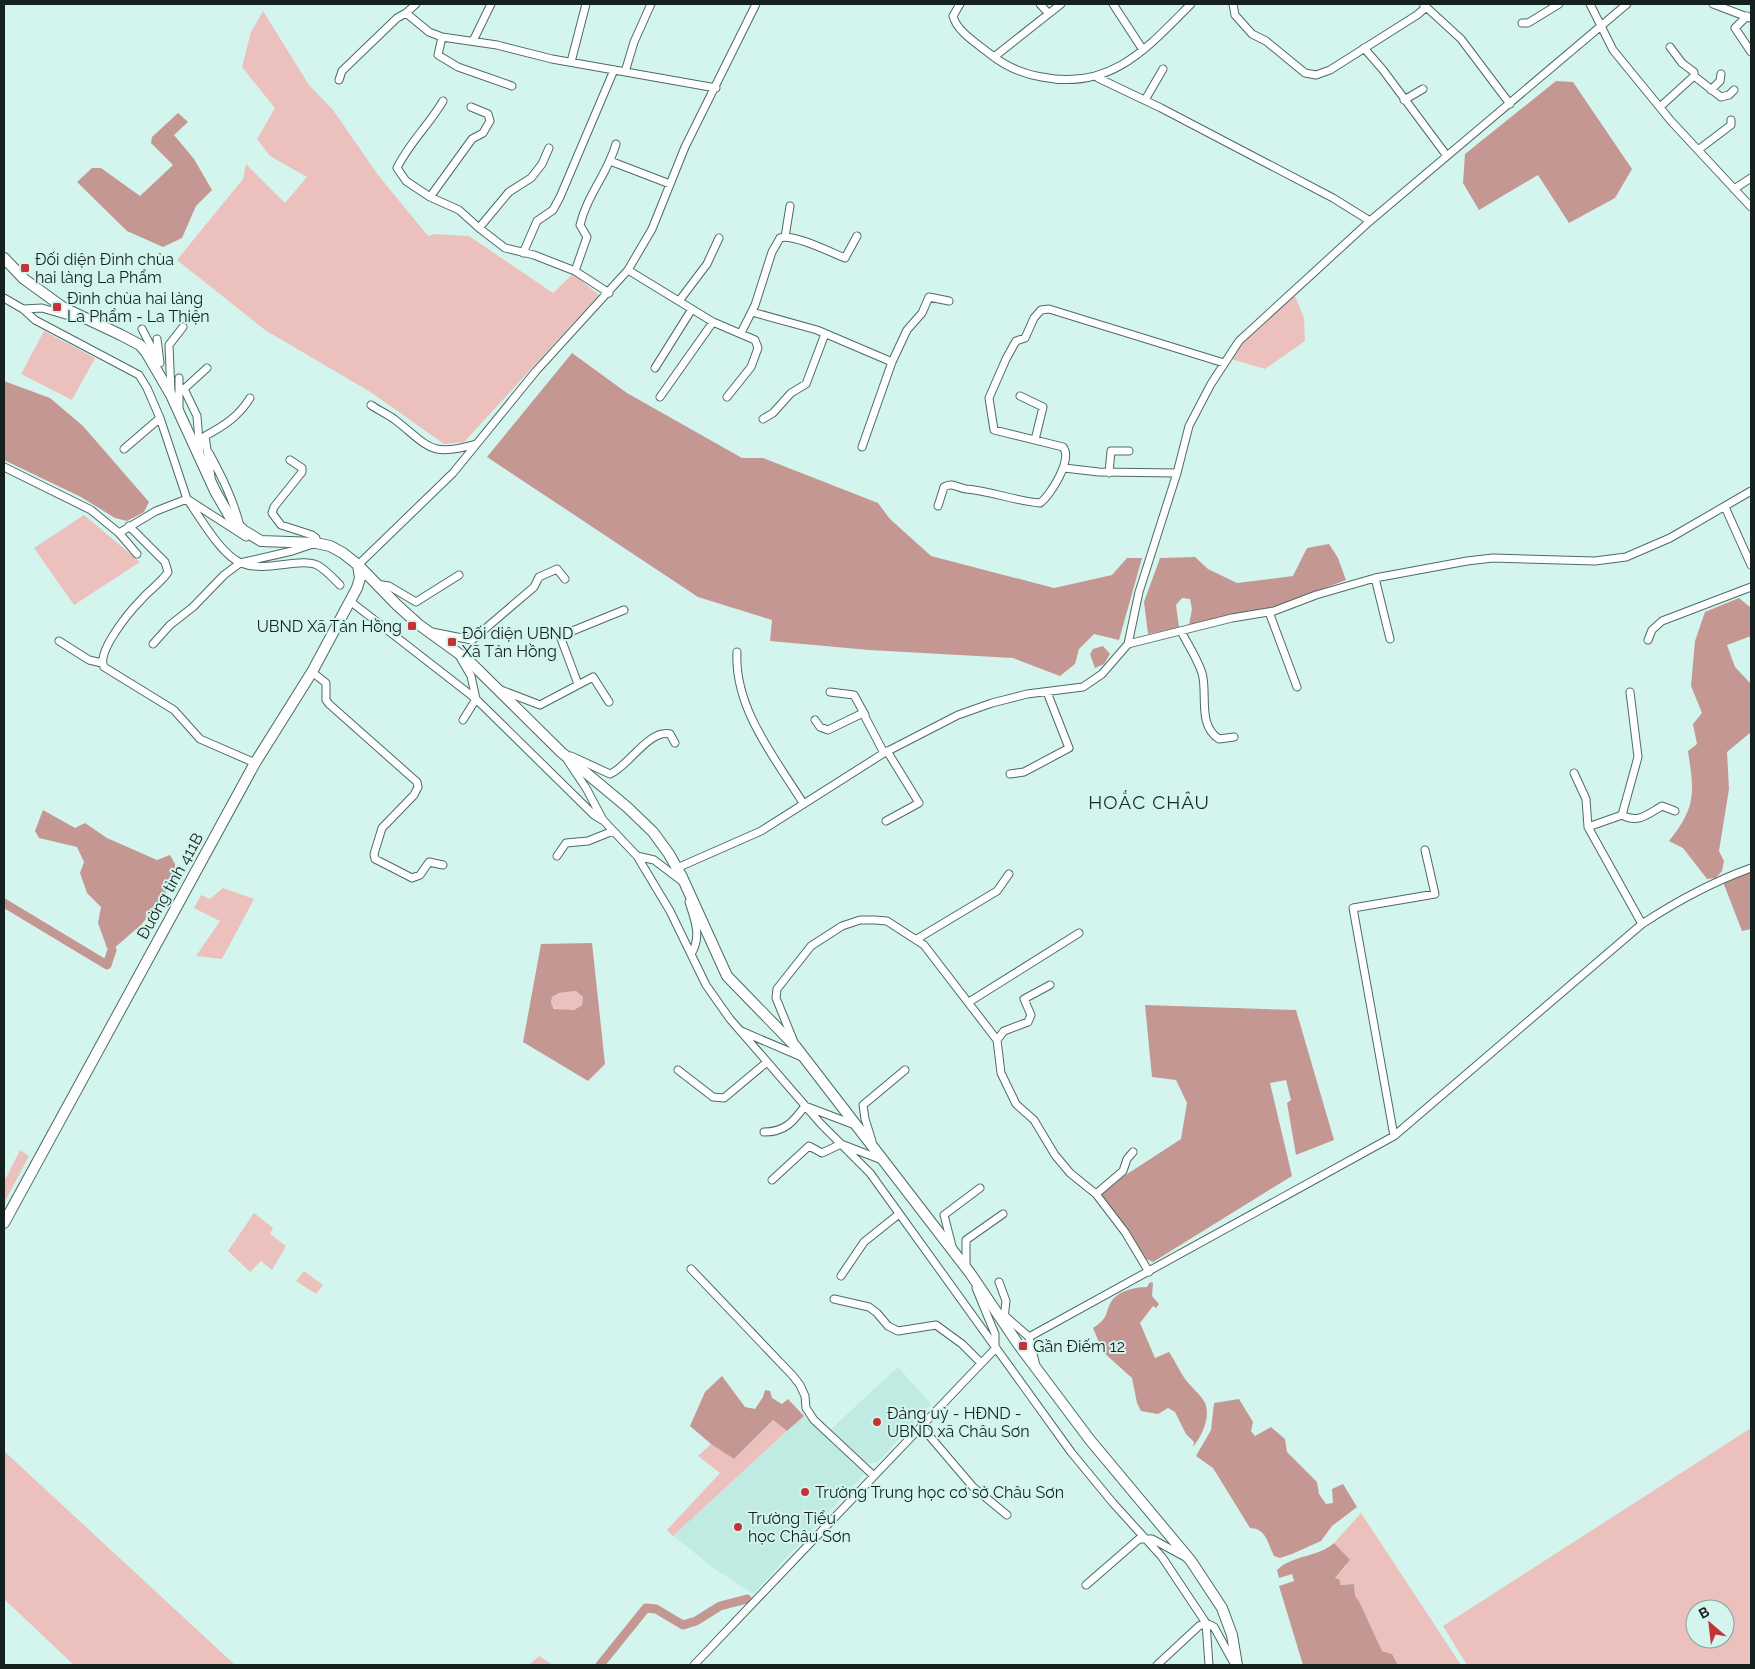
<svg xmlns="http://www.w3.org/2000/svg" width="1755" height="1669" font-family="Raleway,sans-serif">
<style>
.built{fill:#c0ebe3}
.green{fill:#ecc1bd;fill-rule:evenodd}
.water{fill:#c59793;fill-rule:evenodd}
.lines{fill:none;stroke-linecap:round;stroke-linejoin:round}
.canal{stroke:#c59793;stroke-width:9}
.minor-casing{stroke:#4d6b66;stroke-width:9}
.secondary-casing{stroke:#4d6b66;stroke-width:12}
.minor{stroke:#fff;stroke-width:7}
.secondary{stroke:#fff;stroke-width:10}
.poi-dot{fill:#c33337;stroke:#d3f5ee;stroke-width:2}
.labels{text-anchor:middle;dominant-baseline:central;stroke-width:4;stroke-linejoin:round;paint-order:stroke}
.poi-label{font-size:16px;fill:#15211f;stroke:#d3f5ee;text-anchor:start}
.street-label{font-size:16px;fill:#15211f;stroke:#d3f5ee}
.quarter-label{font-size:19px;letter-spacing:1px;fill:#122f2b;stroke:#d3f5ee}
</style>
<rect width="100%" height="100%" fill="#d3f5ee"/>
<path class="built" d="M898,1367L931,1404L877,1463H867L830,1430Z
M804,1416L864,1474L753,1594L715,1569L673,1536Z"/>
<path class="green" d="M263,11L309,85L333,110L378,175L428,236L435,234L469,236L553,293L573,274L599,295L464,442L444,444L372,393L265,330L177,260L243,179L246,164L285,203L307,177L270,156L257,139L275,108L242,67L251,32Z
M1295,296L1304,318L1305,341L1265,369L1231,359L1251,334Z
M44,331L95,358L72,400L21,374Z
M84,515L140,562L74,605L34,548Z
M223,888L254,899L222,959L196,956L220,921L194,908L201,895L210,899Z
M576,991L583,997L582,1005L574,1010L555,1009L551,1003L552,997L559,993Z
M20,1150L29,1156L4,1203V1182Z
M254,1213L273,1228L270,1234L286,1246L272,1270L261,1261L250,1272L228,1251Z
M304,1271L323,1285L316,1294L296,1281Z
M773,1420L787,1431L673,1536L667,1530L720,1473L698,1456L711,1444L734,1459Z
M1751,1428V1665H1467L1443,1626ZM1695,1609H1725V1639H1695Z
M4,1451L235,1665H74L4,1599Z
M1361,1513L1461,1665H1398L1392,1654L1382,1651L1359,1601L1355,1596L1354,1584L1339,1585L1335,1578L1346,1566L1345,1557L1334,1543Z
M539,1656L553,1665H529Z"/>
<path class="water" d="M1556,81L1573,82L1632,169L1615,198L1569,223L1538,175L1479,210L1463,183L1465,154Z
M178,113L188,122L174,135L194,159L212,190L196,206L182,238L163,247L127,231L77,182L92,168H101L140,196L173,165L151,143L152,137Z
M572,353L627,393L742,458H763L878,503L890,519L931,556L1054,588L1112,575L1127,558H1142L1119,640L1094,634L1079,649L1075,664L1060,676L1013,658L869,650L770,641L772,620L698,597L487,457Z
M4,381L50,398L83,426L149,502L144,512L127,521L115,518L81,497L4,460Z
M1329,544L1338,558L1346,580L1272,608L1189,625L1192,609L1190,599L1182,598L1176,605L1179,627L1148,634L1144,602L1160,558L1195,557L1208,569L1237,583L1293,576L1307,548Z
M1739,598L1751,608V636L1727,645L1735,667L1751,684V732L1727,752L1729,789L1719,851L1724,861L1722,871L1716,878L1707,879L1683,848L1669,841C1697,806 1694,792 1688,751L1697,744L1693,724L1702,713L1691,686L1695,641L1705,612Z
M1103,646L1110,654L1104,664L1095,668L1090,654L1093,649Z
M43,810L75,828L85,823L107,838L157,860L170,855L175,864V880L142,924L112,950L107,948L98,923L101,907L87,893L80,873L84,862L77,847L39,838L35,831Z
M1751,872V929L1742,931L1723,882Z
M592,943L605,1064L588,1081L523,1042L541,944ZM576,991L583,997L582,1005L574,1010L554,1009L551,1003L552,997L559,993Z
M1145,1005L1296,1010L1334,1140L1296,1155L1287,1103L1291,1100L1286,1080L1270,1083L1292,1176L1153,1262L1144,1258L1098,1198L1101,1191L1181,1139L1187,1103L1176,1080L1152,1077Z
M1150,1282L1153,1283L1152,1296L1159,1304L1156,1308L1153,1306L1140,1323L1155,1358L1169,1352C1175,1361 1179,1370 1185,1379C1191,1387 1201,1395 1205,1403C1211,1417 1202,1436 1193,1447L1194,1442L1186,1434L1175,1412L1168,1408L1158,1414L1141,1411L1137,1403L1132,1378L1103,1352L1093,1328C1111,1317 1104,1311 1113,1299C1121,1290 1136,1287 1147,1287Z
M722,1376L745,1407L755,1409L763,1397L765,1390L770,1391L772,1398L782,1404L788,1399L804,1416L787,1431L773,1420L734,1459L711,1444L690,1426L705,1392Z
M1239,1399L1253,1422L1251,1431L1255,1436L1271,1427L1285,1439L1287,1452L1317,1482L1319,1494L1326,1504L1333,1503L1332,1489L1343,1484L1357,1507L1332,1526L1321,1541L1292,1554L1280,1558L1274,1556C1268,1544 1266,1528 1250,1528L1213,1468L1196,1456L1211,1430L1214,1403Z
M1334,1543L1350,1560L1335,1578L1340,1580V1585L1354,1584L1355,1596L1359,1601L1382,1651L1392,1654L1398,1665H1303L1279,1586L1294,1581L1292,1574L1279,1578L1277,1570C1292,1555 1319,1557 1334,1543Z"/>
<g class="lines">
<path class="canal" d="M4,903L107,965L112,950
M600,1665L646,1608L656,1609L683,1625L696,1621L720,1606L747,1599"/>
<g class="minor-casing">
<path id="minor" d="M416,4L406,13L429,32L442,37L497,45L552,59L716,88
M960,4L953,16C957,32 978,44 990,54C1005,66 1023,74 1042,77C1111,91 1147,48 1191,4
M1040,4L1048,13
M1113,4L1143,50
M1233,4L1235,15L1252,34L1266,41L1305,73L1316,75L1330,70L1417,15L1424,9V4
M1590,4L1613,50L1671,121L1751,207
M1713,4L1750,18
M1424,5L1461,39L1510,104
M1747,16L1735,28L1751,52
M1522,23H1528L1559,4
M442,37L438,55L458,67L512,86
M473,41L491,4
M1670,47L1682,63L1694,72V76
M1364,48L1383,70L1447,156
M994,57L1061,4
M571,62L586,4
M625,72L634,42L651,4
M1098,78L1161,108L1333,198L1370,221
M339,80L342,71L397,18L406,13
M1711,90L1720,81L1721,74
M1145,100L1163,69
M1404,100L1423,89
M471,107L488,114L490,121L483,133L472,139L430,197L459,210L479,228
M1660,107L1694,76L1721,97L1729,95L1734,90
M549,148L542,164L531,178L509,192L479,228L505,248L534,255L575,271L609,293
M1698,150L1731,125V120
M610,161L670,184
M1734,189L1751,178
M430,197L406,181L397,168C409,143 429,125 443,101
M785,237L790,206
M523,253L537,221L553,210L560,197L614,70
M628,270L713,322L755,340L758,348L751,367L727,397
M575,271L587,237L580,225C587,195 608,173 616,144
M4,298L23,309
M679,301L707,264L719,238
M752,312L817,330L892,362
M76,318L42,308L23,309L35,320L139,375L147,388L160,418L187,499L246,537
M142,329L154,352L156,365
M741,333L755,305L772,252L780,238C793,233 832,253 845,258L857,236
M157,339L160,363
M655,368L692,309
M171,394L169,345L183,327
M1020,396L1043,407L1035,440
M660,397L713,322
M371,405C378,410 387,414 394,419C429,446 429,458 476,444
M179,410V378
M763,419L773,413L791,393L806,384L825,334
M862,447L892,362L907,330L922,313L929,297L949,301
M124,449L160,418
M209,453C222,477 233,499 240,526
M200,454L197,416L184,389L207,368
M4,467L91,510L119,533L156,511L187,499C200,517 221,555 241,563C265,573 300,557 317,565C325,569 333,578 340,585
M1064,468L1099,472L1177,473
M1109,473L1111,451H1129
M211,477L205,436C224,426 239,416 250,398
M938,506L944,487C953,482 957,488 966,489C991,491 1015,501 1040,503C1051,495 1073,459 1063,447L994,430L989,398L1006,359L1016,341L1025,338L1034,318L1041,310L1049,309L1224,363
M1725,507L1751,565
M129,526L165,562L168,572C161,583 149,590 141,600C130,611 96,652 104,667L174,710L200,739L255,763
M119,533L137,554
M358,565L453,473L536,371L628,270L652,229L685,147L756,4
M1375,578L1390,639
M376,584L389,586L416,602L459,575
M350,601L476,699L594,815L602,820
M1269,612L1297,687
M1181,631C1188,645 1197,658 1202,673C1208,693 1197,725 1219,739L1234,737
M432,632L472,640L534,587L539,577L557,569L565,579
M1648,640L1652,630L1662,621L1751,587
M59,641L89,660L102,663
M153,644L170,625L193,607L224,575L240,563L292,551L316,543V538L312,535L281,525L272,513L274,507L302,472V468L290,460
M1128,644L1232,618L1274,611L1316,595L1375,578L1467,561L1493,558L1595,561L1626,557L1670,538L1751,491
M737,652C734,708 775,758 803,803
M460,657L471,676L476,699L463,720
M312,672L326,683V700L329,704L417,782L418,787L414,795L382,828L374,854L375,859L412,878L420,875L429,862L443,865
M578,684L560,636L624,610
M501,690L540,705L593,677L609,702
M830,692L854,695L865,715
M1630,692L1638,757L1622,815L1588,827L1642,924
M815,720L820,727L828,730L863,713L884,753
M571,756L610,774C628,767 649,729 670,734L675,743
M568,761L586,788L603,820L637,856L670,911L706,985L730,1019L821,1124L870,1173L1071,1452L1113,1503L1162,1557L1206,1623L1209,1665
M1574,773L1586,799L1588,827
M1010,774L1024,772L1069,748L1047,692
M1622,815C1638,824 1648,814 1662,806L1675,811
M886,821L919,803L887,751
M557,856L566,843L588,841L613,831
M637,856L654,860L683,882
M677,868L761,831L884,753L958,715L992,703L1027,694L1083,687L1102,674L1128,644L1139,592L1177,473L1189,426L1211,384L1239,341L1370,221L1627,4
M689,902C695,920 702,937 691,954
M917,939L997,891L1009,874
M969,1002L1079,933
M741,1031L802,1057
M997,1040L1004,1031L1028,1022L1031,1015L1024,999L1050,985
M794,1042L776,998L777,989L811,946L842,926L860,920H875L887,921L924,945L997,1040L1001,1073L1016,1104L1034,1120L1055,1155L1070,1173L1096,1194L1125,1232L1149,1272
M678,1070L713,1097L724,1098L767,1062
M764,1132C785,1132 793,1122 805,1106L855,1125
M1394,1136L1353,908L1435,894L1425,850
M872,1141L865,1119L863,1105L905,1070
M772,1180L809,1146L822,1153L841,1144L882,1160
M1096,1194L1123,1171L1127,1159L1133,1152
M952,1246L944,1215L980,1188
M966,1268V1240L1003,1214
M691,1269L793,1376L800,1385L805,1396L806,1408L814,1420L874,1476
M841,1276L864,1242L899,1214
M999,1282L1006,1301L1004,1318
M834,1299L869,1307L877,1313L888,1326L898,1331L936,1325L962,1344L981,1363
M1005,1316L1029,1337L1036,1366
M1029,1337L1394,1136L1642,924C1677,901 1712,882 1751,868
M921,1426L973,1487L1007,1515
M1086,1585L1139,1539H1152L1187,1558
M694,1665L995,1349V1334L976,1288
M1157,1665L1199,1626L1206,1623L1214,1627L1235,1665"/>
</g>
<g class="secondary-casing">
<path id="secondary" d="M4,258L24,279L64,308L121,335L140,345L146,352L171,395L215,491L230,517L243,530L261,541L316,543L330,546L343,553L358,565L397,605L418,624L469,661L561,752L627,807L653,832L669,854L682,877L727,976L796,1047L970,1273L1018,1344L1090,1440L1191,1561L1222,1608L1232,1635L1237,1665
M4,1223L255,763L312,672L357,588L360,578L358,565"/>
</g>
<use href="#minor" class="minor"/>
<use href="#secondary" class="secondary"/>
</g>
<g class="poi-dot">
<rect x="20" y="263" width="10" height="10" rx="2.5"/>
<rect x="52" y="302" width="10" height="10" rx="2.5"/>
<rect x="407" y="621" width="10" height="10" rx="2.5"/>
<rect x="447" y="637" width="10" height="10" rx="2.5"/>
<rect x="1018" y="1341" width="10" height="10" rx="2.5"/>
<circle cx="877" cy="1422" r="5"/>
<circle cx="805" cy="1492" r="5"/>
<circle cx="738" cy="1527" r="5"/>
</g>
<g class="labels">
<g class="poi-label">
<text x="35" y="259">Đối diện Đình chùa<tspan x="35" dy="18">hai làng La Phẩm</tspan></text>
<text x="67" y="298">Đình chùa hai làng<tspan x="67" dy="18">La Phẩm - La Thiện</tspan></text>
<text x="402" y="626" text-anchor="end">UBND Xã Tản Hồng</text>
<text x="462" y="633">Đối diện UBND<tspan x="462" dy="18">Xã Tản Hồng</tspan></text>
<text x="1033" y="1346">Gần Điếm 12</text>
<text x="887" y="1413">Đảng uỷ - HĐND -<tspan x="887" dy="18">UBND xã Châu Sơn</tspan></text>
<text x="815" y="1492">Trường Trung học cơ sở Châu Sơn</text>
<text x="748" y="1518">Trường Tiểu<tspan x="748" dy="18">học Châu Sơn</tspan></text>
</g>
<g class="street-label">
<text transform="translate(170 886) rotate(-61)">Đường tỉnh 411B</text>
</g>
<g class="quarter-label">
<text x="1149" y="802">HOẮC CHÂU</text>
</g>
</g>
<rect width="1755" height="1669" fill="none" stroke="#15211f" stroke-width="10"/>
<g transform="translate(1710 1624) rotate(332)"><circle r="24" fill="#d3f5ee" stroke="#87a09b"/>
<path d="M0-4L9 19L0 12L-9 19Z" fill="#c33337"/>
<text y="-8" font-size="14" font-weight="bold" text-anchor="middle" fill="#15211f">B</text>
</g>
</svg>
